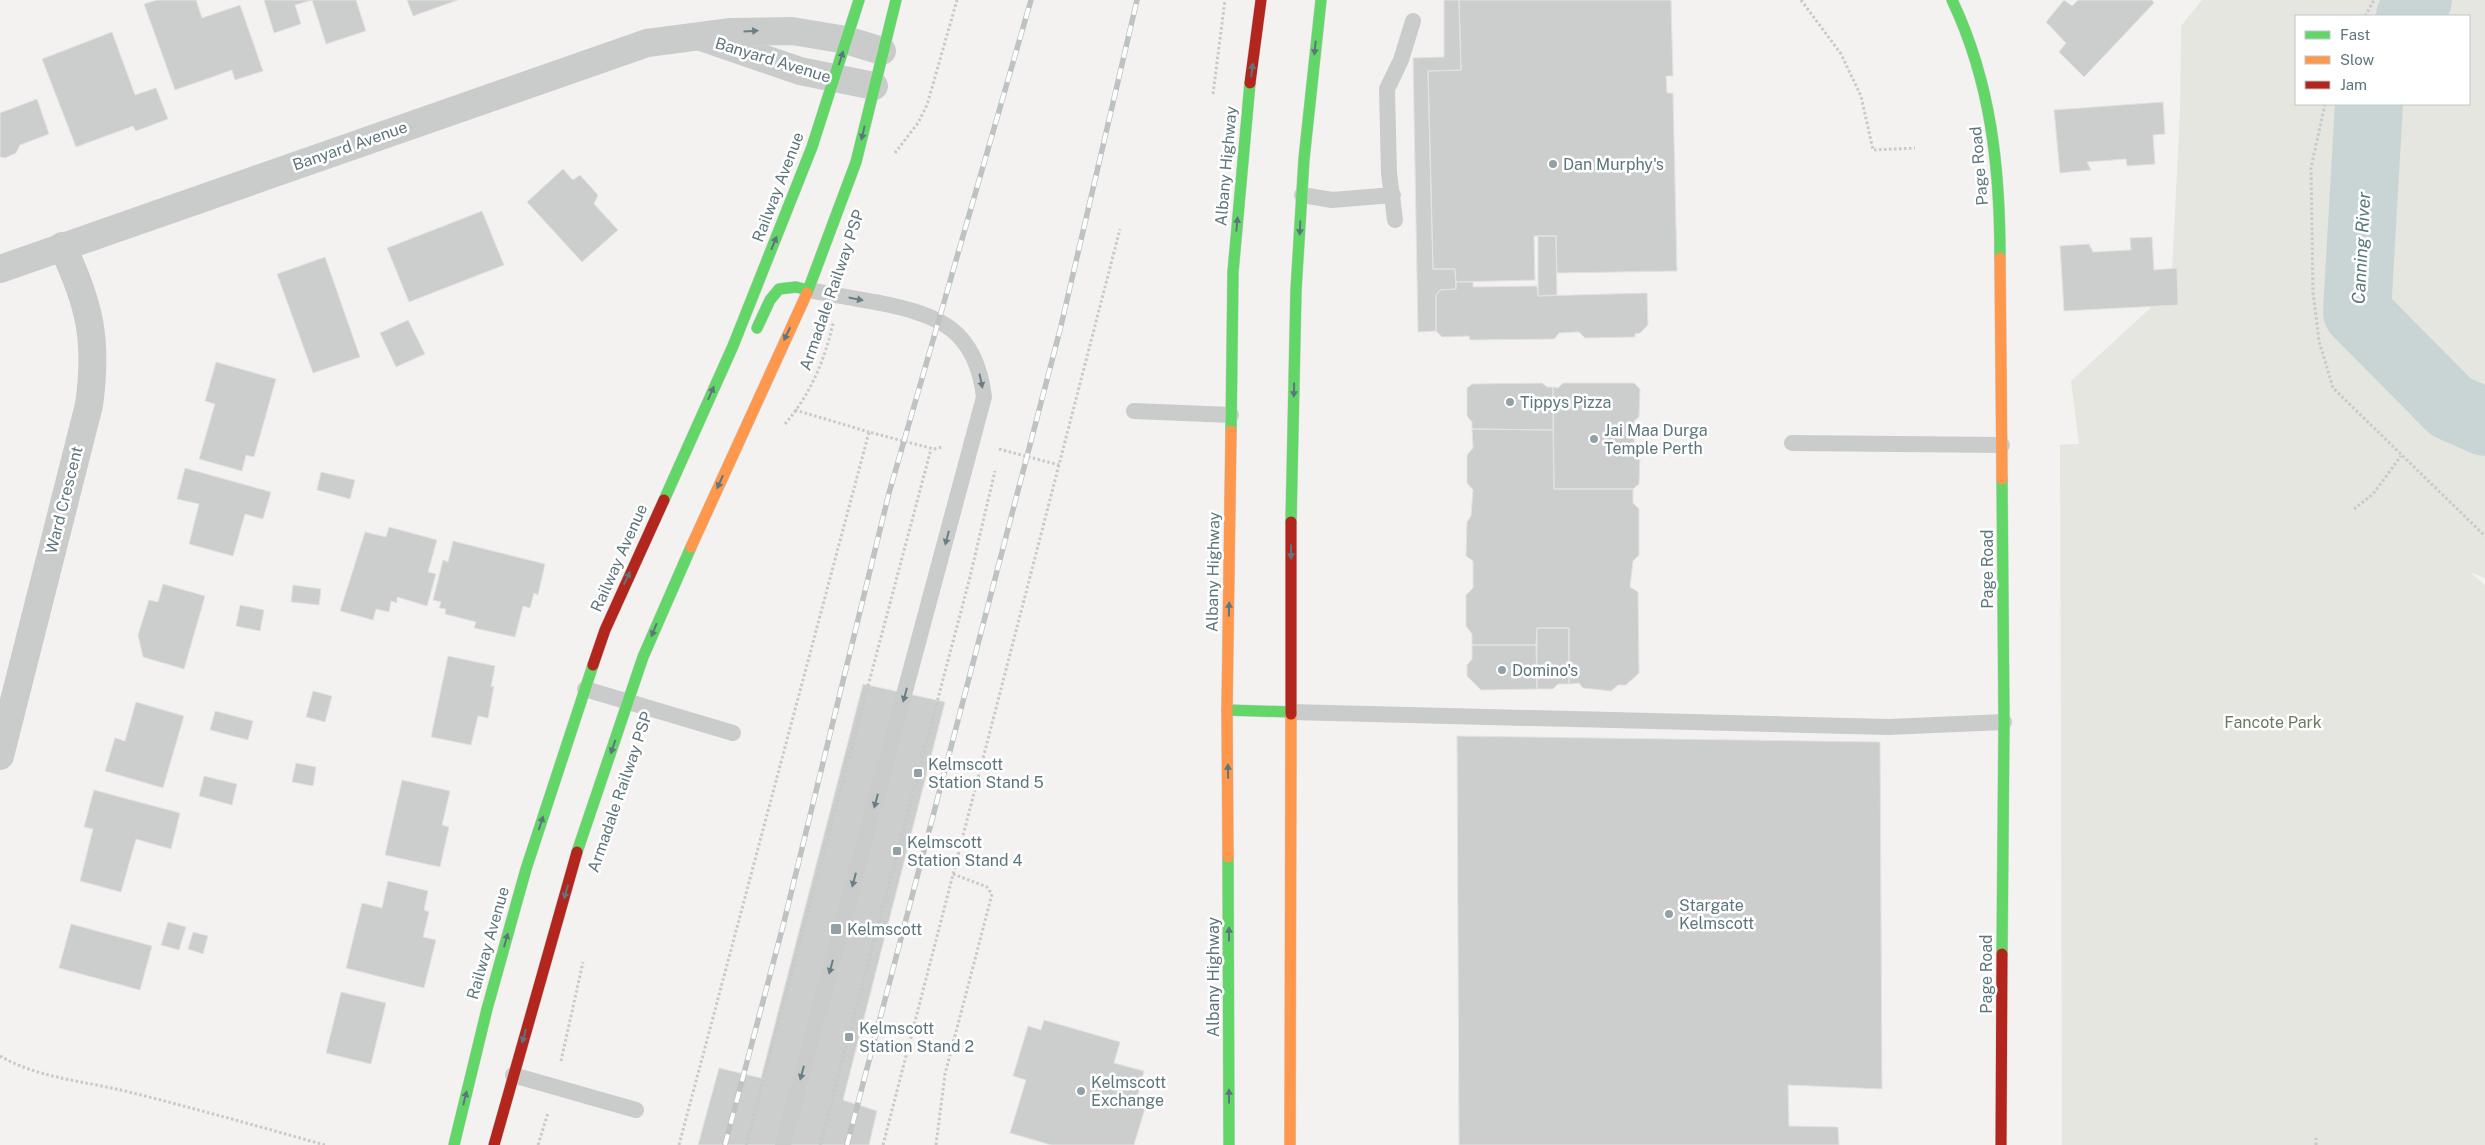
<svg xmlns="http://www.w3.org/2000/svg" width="2485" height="1145" font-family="'Public Sans',sans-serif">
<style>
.green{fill:#e4e6df;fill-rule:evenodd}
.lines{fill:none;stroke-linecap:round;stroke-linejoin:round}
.river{stroke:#c9d5d5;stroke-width:68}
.building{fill:#cccece;stroke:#e2e2e1}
.fast-casing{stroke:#ced0d0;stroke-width:12}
.slow-casing{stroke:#ced0d0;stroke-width:12}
.jam-casing{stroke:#ced0d0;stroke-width:12}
.path{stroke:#c8c9c9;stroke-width:3;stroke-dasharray:2.5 2.5;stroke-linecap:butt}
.lane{stroke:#cacccc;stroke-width:16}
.street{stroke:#cacccc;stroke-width:28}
.fast{stroke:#63d668;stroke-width:11}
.slow{stroke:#ff974d;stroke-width:11}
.jam{stroke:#b3261e;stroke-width:11}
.rail-casing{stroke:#bfc2c2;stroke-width:5.5}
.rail{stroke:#fff;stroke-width:4;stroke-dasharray:11;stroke-linecap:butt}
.oneway{fill:#687f85}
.oneway2{fill:#5d767d}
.poi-dot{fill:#92a1a6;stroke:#fff;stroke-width:2}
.labels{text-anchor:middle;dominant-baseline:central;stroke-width:5;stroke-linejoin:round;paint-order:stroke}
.street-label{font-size:16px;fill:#5d767d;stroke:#fff}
.poi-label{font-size:16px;fill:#5d767d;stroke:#fff;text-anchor:start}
.park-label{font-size:16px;fill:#6b7a60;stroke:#fff}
.water-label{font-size:18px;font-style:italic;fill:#58787a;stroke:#fff}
</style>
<rect width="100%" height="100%" fill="#f3f2f1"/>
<path class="green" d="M2202,0H2485V578L2470,572L2485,585V1145H2062L2060,445L2079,444L2071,381L2171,289L2180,112L2181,26ZM2296,16H2469V104H2296Z"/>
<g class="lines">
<path class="river" d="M2410,16L2418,0
M2369,104L2357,312L2451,407L2485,422"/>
</g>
<path class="building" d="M157,0H196L202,18L240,5L263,71L235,80L232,70L175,90L144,4Z
M264,0H356L366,31L326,44L312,0L295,5L301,24L274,33Z
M407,0H458L413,16Z
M1444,0H1459L1461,70L1428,71L1433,269H1455L1456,289L1440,290L1436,295V331L1418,332L1413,58L1444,57Z
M1459,0H1671L1673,76H1666L1667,93H1673L1677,271L1557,273L1556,236H1534L1535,280L1456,282L1455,269H1433L1428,71L1461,70Z
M2064,0L2072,6L2078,0H2152L2154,3L2084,77L2059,52L2066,43L2046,22Z
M112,32L135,95L156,88L168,119L136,131L133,126L76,147L42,59Z
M37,99L49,134L20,145L16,153L5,158L0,157V113Z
M2163,102L2165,134L2153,135L2155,164L2127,166L2126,159L2087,162L2091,170L2060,173L2054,110Z
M563,169L573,180L580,175L598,195L594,204L618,230L582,262L527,202Z
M482,211L504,265L409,302L387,248Z
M1538,236H1556L1557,295L1538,296Z
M2152,237L2154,270L2177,268L2178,305L2064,311L2060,246L2089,244L2093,252L2131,250L2130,238Z
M325,257L360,357L313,373L277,274Z
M1456,282H1473V287L1537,286L1538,296L1647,293L1648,325L1640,333L1635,334V337L1585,338L1579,332L1559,333L1554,339L1470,340L1469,336L1442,337L1436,331V295L1440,290L1456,289Z
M408,320L425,354L396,367L380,333Z
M216,362L276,379L254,457L246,455L242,471L199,459L215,404L205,401Z
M1542,383L1547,387H1553V430L1472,429V422L1467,416V388L1472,384Z
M1563,383H1634L1640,389L1639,417L1634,421V448L1640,454L1639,484L1633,489H1554L1553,387L1558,388Z
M1472,429L1553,430L1554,489H1633V503L1639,509V555L1633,561L1630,587L1638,592L1639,673L1626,685H1618L1611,691L1583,688L1579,683L1569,684V628H1537L1536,645H1472V634L1466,626V595L1473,588V561L1466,556L1467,522L1471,516L1473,490L1467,483V455L1473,448Z
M185,468L271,492L263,519L245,514L233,556L189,544L199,504L177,499Z
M321,472L355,480L350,499L317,490Z
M389,527L437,540L428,572L436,574L427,606L397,597V603L391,601L389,612L376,609L373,620L340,611L365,532L386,537Z
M453,541L545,564L538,595L534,593L530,608L523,606L515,637L474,628L476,622L445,614L446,609L439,608L441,602L433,600L443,560L448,562Z
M163,584L205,596L184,669L143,657L138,635L149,600L158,602Z
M293,585L321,589L319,605L291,602Z
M240,605L264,610L260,631L236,626Z
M1537,628H1569V684H1558L1553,689H1537Z
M1472,645H1536L1537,689L1481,690L1467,676V665L1472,659Z
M448,656L495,666L491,687L494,686L488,718L478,716L471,745L431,737Z
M863,684L945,702L843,1100L877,1111L869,1145H698L719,1068L761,1078Z
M313,691L332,696L325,722L306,717Z
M136,702L184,716L163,788L105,771L115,738L125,741Z
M215,711L253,721L248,740L210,730Z
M1457,736L1880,742L1882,1089L1788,1085L1789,1126L1838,1127L1839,1145H1459Z
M296,763L316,767L313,786L292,782Z
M204,776L237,784L232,805L199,796Z
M402,780L450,791L442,825L449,827L440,867L385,855Z
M94,790L180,813L171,849L136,839L121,892L80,881L93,829L84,827Z
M388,881L428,891L424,910L429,912L423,937L436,940L424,988L346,968L362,903L382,908Z
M168,922L186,927L179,950L161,945Z
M71,924L152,946L140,990L59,968Z
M193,932L208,936L203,954L188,949Z
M341,992L386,1003L371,1064L326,1053Z
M1044,1020L1120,1042L1114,1063L1144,1071L1136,1102L1146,1105L1134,1145H1051L1010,1133L1026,1080L1013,1076L1028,1026L1041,1030Z"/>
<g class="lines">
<g class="fast-casing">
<path id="fast" d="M1952,0C1991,82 2000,168 2000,258
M807,293L856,162L896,0
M757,328L770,300L779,289L796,287L808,290
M1231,431L1233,272L1250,83
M2002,479L2004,722L2002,954
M664,500L733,346L812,147L859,0
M1291,522L1296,290L1304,159L1321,0
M1227,710L1291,712
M577,852L643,657L691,547
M1228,857L1229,1145
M454,1145L487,1009L526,869L593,665"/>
</g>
<g class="slow-casing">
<path id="slow" d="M2000,258L2002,479
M691,547L807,293
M1228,857L1227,710L1231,431
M1290,1145L1291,714"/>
</g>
<g class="jam-casing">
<path id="jam" d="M1250,83L1261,0
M593,665L605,630L664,500
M1291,714V522
M494,1145L577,852
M2001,1145L2002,954"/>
</g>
<path class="path" d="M1801,0L1841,54L1861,96L1873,150L1915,148
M2365,16L2374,0
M1213,94L1225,0
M2325,104L2311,168L2313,292L2319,341L2333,388L2485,536
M895,153L918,123L927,105L957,0
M795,410L869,432
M785,424C810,395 825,360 833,323
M999,449L1059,465
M2354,509L2373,494L2401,456
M0,1056C36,1077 81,1081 121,1090C190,1107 257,1126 325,1145
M561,1061L583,962
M538,1145L548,1113
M679,1145L869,432L934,449L942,447
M746,1145L931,449
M820,1145L969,581L995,471
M883,1145L1120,229
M936,1145L945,1074L992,894L987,887L953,874
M2316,1145V1138"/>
<path class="lane" d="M1302,195L1332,200L1393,195
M1395,220L1389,173L1387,89L1401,60L1413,21
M1134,411L1231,415
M1792,443L2002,445
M585,689L733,733
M1291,712L1889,727L2004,722
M513,1075L636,1110
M783,1145L984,397C976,330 940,315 880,303C856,299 832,294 808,290"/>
<path class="street" d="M704,38L800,71L874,86
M0,269L647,43L731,32L792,31L846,40L882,51
M0,756L89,405C98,341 90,304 62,246"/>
<use href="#fast" class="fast"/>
<use href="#slow" class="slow"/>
<use href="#jam" class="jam"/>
<g class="rail-casing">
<path id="rail" d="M725,1145L784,922L889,493L1031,0
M847,1145L1060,330L1137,0"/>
</g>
<use href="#rail" class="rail"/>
</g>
<defs><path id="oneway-solid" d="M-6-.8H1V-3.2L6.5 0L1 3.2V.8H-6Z" transform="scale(1.25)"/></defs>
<g class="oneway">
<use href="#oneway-solid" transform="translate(751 31) rotate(-4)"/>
<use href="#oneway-solid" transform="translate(856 299) rotate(11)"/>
<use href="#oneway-solid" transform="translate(981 381) rotate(78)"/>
<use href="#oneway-solid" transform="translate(947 538) rotate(105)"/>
<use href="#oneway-solid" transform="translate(905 695) rotate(105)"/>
<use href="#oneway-solid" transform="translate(876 801) rotate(105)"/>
<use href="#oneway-solid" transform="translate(854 880) rotate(105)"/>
<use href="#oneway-solid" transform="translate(831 967) rotate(105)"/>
<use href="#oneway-solid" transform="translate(802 1073) rotate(105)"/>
</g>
<g class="oneway2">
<use href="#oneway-solid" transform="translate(1315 48) rotate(96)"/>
<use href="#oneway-solid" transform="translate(841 58) rotate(-72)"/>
<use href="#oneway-solid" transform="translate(1252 70) rotate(-83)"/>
<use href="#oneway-solid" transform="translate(863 133) rotate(103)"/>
<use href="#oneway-solid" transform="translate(1237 224) rotate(-85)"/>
<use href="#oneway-solid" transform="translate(1300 228) rotate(93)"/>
<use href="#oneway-solid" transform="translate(774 243) rotate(-68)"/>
<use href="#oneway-solid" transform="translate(787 334) rotate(115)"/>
<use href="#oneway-solid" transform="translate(1294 390) rotate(91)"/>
<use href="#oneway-solid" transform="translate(711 393) rotate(-66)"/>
<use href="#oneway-solid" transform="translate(720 482) rotate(114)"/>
<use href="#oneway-solid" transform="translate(1291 552) rotate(90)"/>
<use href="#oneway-solid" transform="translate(627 578) rotate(-65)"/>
<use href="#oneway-solid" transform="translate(1229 609) rotate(-89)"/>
<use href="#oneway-solid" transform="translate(654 630) rotate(112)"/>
<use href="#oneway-solid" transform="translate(613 747) rotate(109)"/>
<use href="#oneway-solid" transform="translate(1228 771) rotate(-91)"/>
<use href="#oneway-solid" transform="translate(541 823) rotate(-72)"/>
<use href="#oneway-solid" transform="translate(566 892) rotate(106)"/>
<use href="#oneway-solid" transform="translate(1229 934) rotate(-90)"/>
<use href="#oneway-solid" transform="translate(506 940) rotate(-74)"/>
<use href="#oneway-solid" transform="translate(524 1036) rotate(106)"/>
<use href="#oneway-solid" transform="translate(1229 1096) rotate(-90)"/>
<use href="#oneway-solid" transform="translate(465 1098) rotate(-76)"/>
</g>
<g class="poi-dot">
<circle cx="1553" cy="164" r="5"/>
<circle cx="1510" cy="402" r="5"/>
<circle cx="1594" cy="439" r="5"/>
<circle cx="1502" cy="670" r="5"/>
<rect x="913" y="768" width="10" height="10" rx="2.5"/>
<rect x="892" y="846" width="10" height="10" rx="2.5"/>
<circle cx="1669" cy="914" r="5"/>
<rect x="830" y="923" width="12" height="12" rx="2.5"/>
<rect x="844" y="1032" width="10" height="10" rx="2.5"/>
<circle cx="1081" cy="1091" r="5"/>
</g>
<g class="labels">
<g class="street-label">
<text transform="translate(773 60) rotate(17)">Banyard Avenue</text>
<text transform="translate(350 146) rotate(-19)">Banyard Avenue</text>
<text transform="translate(1226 166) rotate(-85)">Albany Highway</text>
<text transform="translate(1979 166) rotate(-95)">Page Road</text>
<text transform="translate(778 187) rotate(-69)">Railway Avenue</text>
<text transform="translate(832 290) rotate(-71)">Armadale Railway PSP</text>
<text transform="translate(64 500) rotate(-76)">Ward Crescent</text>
<text transform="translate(619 558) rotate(-66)">Railway Avenue</text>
<text transform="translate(1987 569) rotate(-90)">Page Road</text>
<text transform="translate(1213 572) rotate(-89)">Albany Highway</text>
<text transform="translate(620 792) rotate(-71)">Armadale Railway PSP</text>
<text transform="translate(488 943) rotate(-74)">Railway Avenue</text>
<text transform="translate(1986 974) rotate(-90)">Page Road</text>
<text transform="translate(1213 977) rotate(-90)">Albany Highway</text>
</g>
<g class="poi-label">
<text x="1563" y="164">Dan Murphy's</text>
<text x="1520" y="402">Tippys Pizza</text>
<text x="1604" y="430">Jai Maa Durga<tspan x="1604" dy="18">Temple Perth</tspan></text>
<text x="1512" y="670">Domino's</text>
<text x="928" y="764">Kelmscott<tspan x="928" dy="18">Station Stand 5</tspan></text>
<text x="907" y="842">Kelmscott<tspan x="907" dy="18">Station Stand 4</tspan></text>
<text x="1679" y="905">Stargate<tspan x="1679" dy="18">Kelmscott</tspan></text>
<text x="847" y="929">Kelmscott</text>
<text x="859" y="1028">Kelmscott<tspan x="859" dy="18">Station Stand 2</tspan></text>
<text x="1091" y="1082">Kelmscott<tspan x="1091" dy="18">Exchange</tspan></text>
</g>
<g class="park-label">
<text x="2273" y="722">Fancote Park</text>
</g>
<g class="water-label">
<text transform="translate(2361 248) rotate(-87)">Canning River</text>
</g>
</g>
<rect x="2295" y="15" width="175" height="90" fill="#ffffff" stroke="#bec8cb"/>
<rect x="2305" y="31" width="25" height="8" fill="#63d668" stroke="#bec8cb"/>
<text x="2340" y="40" font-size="15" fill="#5d767d">Fast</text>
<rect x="2305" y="56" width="25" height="8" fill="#ff974d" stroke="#bec8cb"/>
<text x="2340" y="65" font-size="15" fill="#5d767d">Slow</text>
<rect x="2305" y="81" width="25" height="8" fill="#b3261e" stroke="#bec8cb"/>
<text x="2340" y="90" font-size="15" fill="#5d767d">Jam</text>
</svg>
